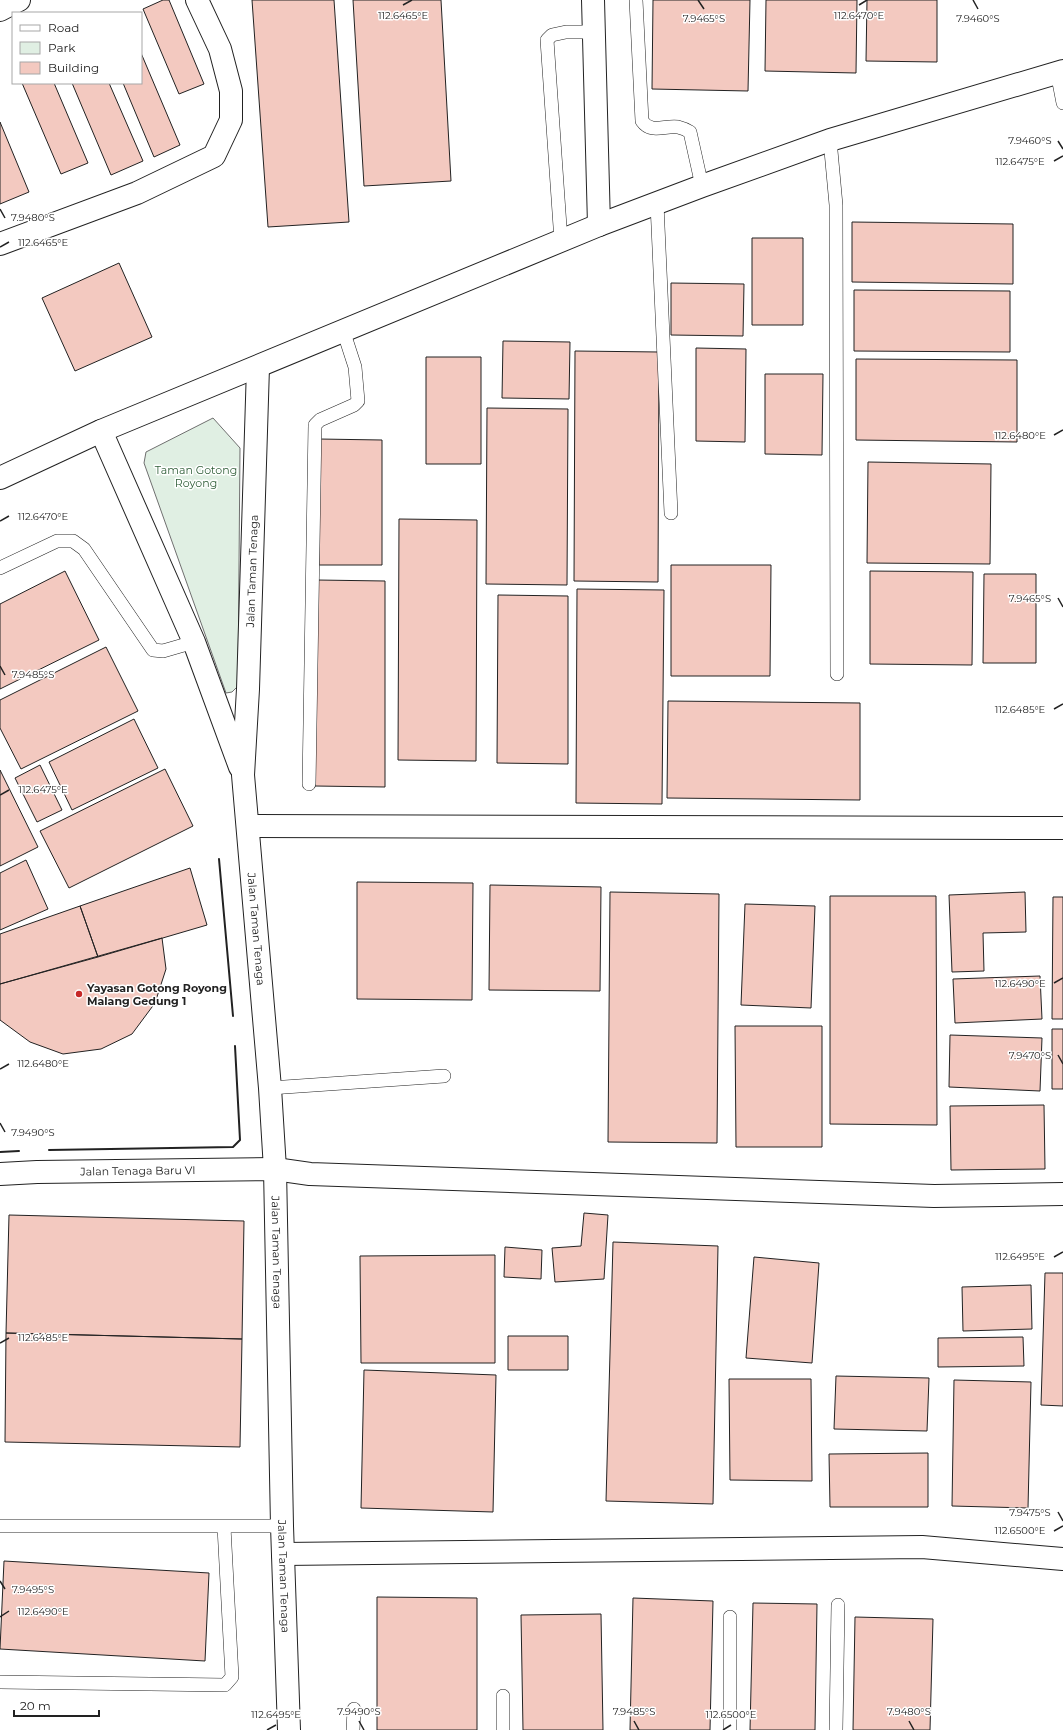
<svg xmlns="http://www.w3.org/2000/svg" width="1063" height="1730" font-family="Montserrat,sans-serif">
<style>
.green{fill:#e0efe3;stroke:#6f6f6f}
.building{fill:#f3c9c0;stroke:#222}
.lines{fill:none;stroke-linecap:round;stroke-linejoin:round}
.lane-casing{stroke:#222;stroke-width:14}
.street-casing{stroke:#222;stroke-width:24}
.highway-casing{stroke:#222;stroke-width:24}
.lane{stroke:#fff;stroke-width:13}
.street{stroke:#fff;stroke-width:22}
.highway{stroke:#fff;stroke-width:22}
.wall{stroke:#222;stroke-width:2}
.ticks{fill:none;stroke:#222;stroke-width:1.5}
.poi-dot{fill:#c62828;stroke:#fff;stroke-width:1.5}
.labels{text-anchor:middle;dominant-baseline:central;stroke-width:3;stroke-linejoin:round;paint-order:stroke}
.park-label{font-size:11px;fill:#2f5e38;stroke:#fff}
.street-label{font-size:11px;fill:#222;stroke:#fff}
.poi-label{font-size:11px;font-weight:bold;fill:#222;stroke:#fff;text-anchor:start}
.ticks-label{font-size:10px;text-anchor:middle;fill:#222;stroke:#fff;stroke-width:3;stroke-linejoin:round;paint-order:stroke}
</style>
<rect width="100%" height="100%" fill="#fff"/>
<path class="green" d="M213,418L240,448L238,686L232,692L226,693L144,463L146,452Z"/>
<path class="building" d="M163,0H169L204,84L179,94L143,9Z
M252,0H334L349,222L268,227Z
M353,0H441L451,181L364,186Z
M653,0H750L748,91L652,89Z
M766,0H857L856,73L765,71Z
M867,0H937V62L866,61Z
M141,53L180,145L154,157L123,83H141Z
M22,83H54L88,163L61,174Z
M72,83H109L143,161L111,175Z
M0,122L29,192L0,204Z
M852,222L1013,224V284L852,282Z
M752,238H803V325H752Z
M119,263L152,337L75,371L42,298Z
M671,283L744,284L743,336L671,335Z
M854,290L1010,291V352L854,351Z
M503,341L570,342L569,399L502,398Z
M696,348L746,349L745,442L696,441Z
M575,351L659,352L658,582L574,581Z
M426,357H481V464H426Z
M856,359L1017,360V442L856,440Z
M765,374H823L822,455L765,454Z
M487,408L568,409L567,585L486,584Z
M319,439L382,440V565H319Z
M868,462L991,464L990,564L867,563Z
M399,519L477,520L476,761L398,760Z
M671,565H771L770,676H671Z
M65,571L99,640L0,689V604Z
M870,571L973,572L972,665L870,664Z
M984,574H1036V663H983Z
M317,580L385,581V787L315,786Z
M577,589L664,590L662,804L576,803Z
M498,595L568,596V764L497,763Z
M106,647L138,711L21,769L0,728V700Z
M668,701L860,703V800L667,798Z
M134,719L158,768L72,810L49,762Z
M40,765L62,810L37,822L15,778Z
M165,769L193,826L69,888L40,831Z
M0,770L38,847L0,866Z
M26,860L48,909L0,930V873Z
M190,868L207,925L98,957L80,906Z
M357,882L473,883L472,1000L357,999Z
M490,885L601,887L600,991L489,990Z
M610,892L719,894L717,1143L608,1142Z
M1025,892L1026,932L983,933L984,971L952,972L949,895Z
M830,896H936L937,1125L830,1124Z
M1053,897H1063V1019H1052Z
M745,904L815,906L811,1008L741,1005Z
M80,906L98,957L0,984V934Z
M162,938L166,969L155,1003L132,1034L101,1049L63,1054L30,1042L0,1020V984Z
M1040,976L1042,1019L955,1023L953,979Z
M735,1026H822V1147H736Z
M1052,1029H1063V1089H1052Z
M950,1035L1042,1038L1040,1091L949,1087Z
M1044,1105L1045,1169L951,1170L950,1106Z
M584,1213L608,1215L604,1279L555,1282L552,1248L581,1246Z
M9,1215L244,1221L242,1339L6,1333Z
M613,1242L718,1246L713,1504L606,1501Z
M505,1247L542,1250L541,1279L504,1277Z
M495,1255V1363H361L360,1256Z
M754,1257L819,1263L812,1363L746,1358Z
M1045,1273H1063V1406L1041,1405Z
M1031,1285L1032,1329L963,1331L962,1287Z
M6,1333L242,1339L240,1447L5,1442Z
M508,1336H568V1370H508Z
M1023,1337L1024,1366L938,1367V1338Z
M364,1370L496,1375L493,1512L361,1508Z
M836,1376L929,1378L927,1431L834,1429Z
M729,1379H811L812,1481L730,1480Z
M954,1380L1031,1382L1028,1508L952,1506Z
M928,1453V1507H830L829,1454Z
M4,1561L209,1573L205,1661L0,1649Z
M377,1597L477,1598V1730H377Z
M633,1598L713,1601L710,1730H630Z
M753,1603L817,1604L815,1730H750Z
M601,1614L603,1730H523L521,1615Z
M855,1617L933,1619L930,1730H853Z"/>
<g class="lines">
<g class="lane-casing">
<path id="lane" d="M636,0L642,121C651,134 665,125 678,127C682,128 687,130 690,132L702,186
M1057,72L1063,103
M830,140L836,205L837,674
M657,204L671,513
M561,241L547,40L552,35L566,32H595
M0,568L57,541H73L84,549L153,650L163,651L194,642
M309,784L315,425L320,420L354,405L358,401L355,367L343,330
M270,1088L444,1076
M0,1526H282
M0,1682L225,1685L232,1677L224,1527
M353,1730L354,1709
M503,1730V1696
M730,1730V1617
M836,1730L838,1605"/>
</g>
<g class="street-casing">
<g id="street">
<path d="M593,0L599,225"/>
<path d="M0,10L19,0"/>
<path d="M0,244L137,193L214,156L231,120V91L220,49L197,0"/>
<path id="s1" d="M258,367L248,689L243,775L270,1088L275,1169L282,1526L289,1730"/>
<path d="M101,431L194,642L240,767"/>
<path d="M248,826L1063,828"/>
<path id="s2" d="M0,1174L37,1172L275,1169L310,1174L934,1196L1063,1194"/>
<path d="M283,1554L922,1547L1063,1559"/>
</g>
</g>
<g class="highway-casing">
<path id="highway" d="M0,478L101,431L599,225L702,186L830,140L1063,71"/>
</g>
<use href="#lane" class="lane"/>
<use href="#street" class="street"/>
<use href="#highway" class="highway"/>
<path class="wall" d="M219,859L233,1016
M49,1150L233,1147L240,1140L235,1046
M0,1152L19,1151"/>
</g>
<path class="ticks" d="M698,0L704,9M973,0L978,9M403,5L412,0M859,5L867,0M1058,141L1063,149M1054,161L1063,156M0,209L5,218M0,247L9,242M1054,435L1063,430M0,521L9,516M1058,598L1063,607M0,666L5,675M1054,709L1063,704M0,795L9,790M1054,983L1063,978M1058,1055L1063,1064M0,1069L9,1064M0,1123L5,1132M1054,1257L1063,1252M0,1343L9,1338M1058,1512L1063,1521M1054,1531L1063,1526M0,1581L5,1589M0,1617L9,1611M359,1721L364,1730M634,1721L639,1730M909,1721L914,1730M267,1730L276,1725M723,1730L731,1725"/>
<circle class="poi-dot" cx="79" cy="994" r="4"/>
<g class="labels">
<g class="park-label">
<text x="196" y="470">Taman Gotong<tspan x="196" dy="13">Royong</tspan></text>
</g>
<g class="street-label">
<text transform="translate(252 571) rotate(-88)">Jalan Taman Tenaga</text>
<text stroke="none"><textPath href="#s1" startOffset="563">Jalan Taman Tenaga</textPath></text>
<text stroke="none"><textPath href="#s2" startOffset="138">Jalan Tenaga Baru VI</textPath></text>
<text stroke="none"><textPath href="#s1" startOffset="887">Jalan Taman Tenaga</textPath></text>
<text stroke="none"><textPath href="#s1" startOffset="1211">Jalan Taman Tenaga</textPath></text>
</g>
<g class="poi-label">
<text x="87" y="988">Yayasan Gotong Royong<tspan x="87" dy="13">Malang Gedung 1</tspan></text>
</g>
</g>
<g class="ticks-label">
<text x="403" y="19">112.6465°E</text>
<text x="859" y="19">112.6470°E</text>
<text x="978" y="22">7.9460°S</text>
<text x="704" y="22">7.9465°S</text>
<text x="1030" y="144">7.9460°S</text>
<text x="1020" y="165">112.6475°E</text>
<text x="33" y="221">7.9480°S</text>
<text x="43" y="246">112.6465°E</text>
<text x="1020" y="439">112.6480°E</text>
<text x="43" y="520">112.6470°E</text>
<text x="1030" y="602">7.9465°S</text>
<text x="33" y="678">7.9485°S</text>
<text x="1020" y="713">112.6485°E</text>
<text x="43" y="793">112.6475°E</text>
<text x="1020" y="987">112.6490°E</text>
<text x="1030" y="1059">7.9470°S</text>
<text x="43" y="1067">112.6480°E</text>
<text x="33" y="1136">7.9490°S</text>
<text x="1020" y="1260">112.6495°E</text>
<text x="43" y="1341">112.6485°E</text>
<text x="1030" y="1516">7.9475°S</text>
<text x="1020" y="1534">112.6500°E</text>
<text x="33" y="1593">7.9495°S</text>
<text x="43" y="1615">112.6490°E</text>
<text x="359" y="1715">7.9490°S</text>
<text x="634" y="1715">7.9485°S</text>
<text x="909" y="1715">7.9480°S</text>
<text x="276" y="1718">112.6495°E</text>
<text x="731" y="1718">112.6500°E</text>
</g>
<rect x="12" y="12" width="130" height="72" fill="#ffffff" stroke="#a7a7a7"/>
<rect x="20" y="25" width="20" height="6" fill="#ffffff" stroke="#a7a7a7"/>
<text x="48" y="32" font-size="12" fill="#222222">Road</text>
<rect x="20" y="42" width="20" height="12" fill="#e0efe3" stroke="#a7a7a7"/>
<text x="48" y="52" font-size="12" fill="#222222">Park</text>
<rect x="20" y="62" width="20" height="12" fill="#f3c9c0" stroke="#a7a7a7"/>
<text x="48" y="72" font-size="12" fill="#222222">Building</text>
<path d="M14 1710v6h85v-6" fill="none" stroke="#222222" stroke-width="2"/>
<text x="20" y="1710" font-size="12" fill="#222222" stroke="#ffffff" stroke-width="3" paint-order="stroke">20 m</text>
</svg>
